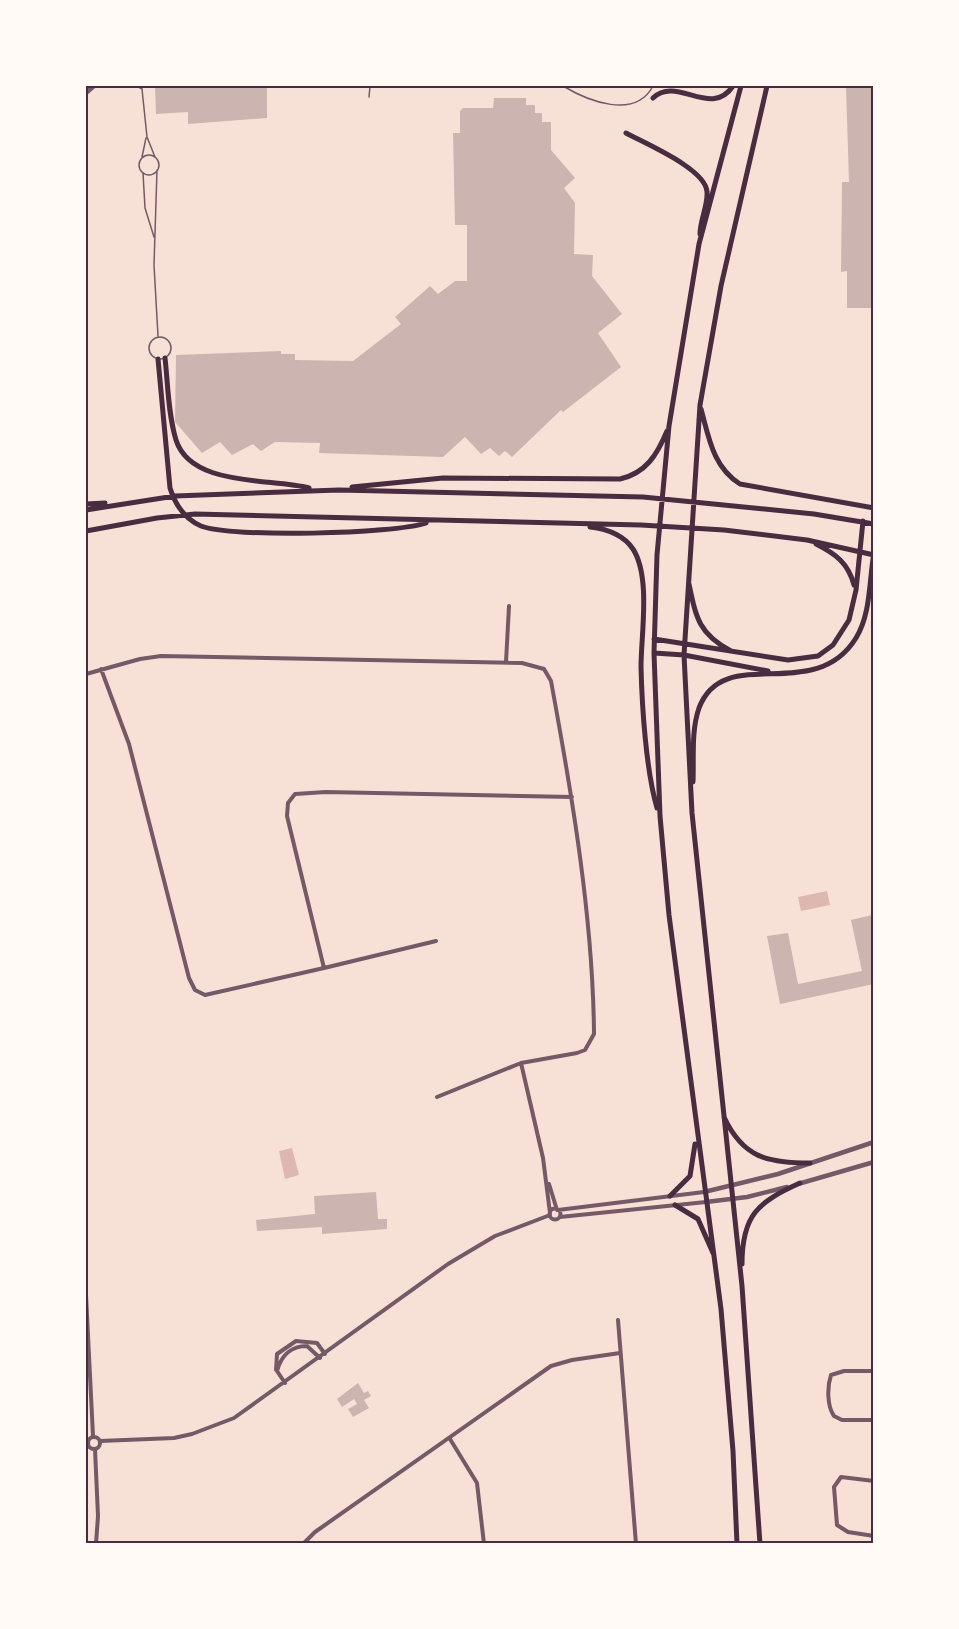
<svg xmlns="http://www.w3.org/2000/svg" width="959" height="1629" font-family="'Times New Roman',serif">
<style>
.water{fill:#dcb8b0}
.building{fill:#ccb4b1}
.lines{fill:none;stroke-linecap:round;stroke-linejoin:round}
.service{stroke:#755966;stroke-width:1.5}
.minor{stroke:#755966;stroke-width:4}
.tertiary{stroke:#755966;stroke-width:4.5}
.secondary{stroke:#4a2c40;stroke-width:5}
.neatline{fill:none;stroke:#4a2c40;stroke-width:2}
</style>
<rect width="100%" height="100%" fill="#f7e1d7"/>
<path class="water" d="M827,891L830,905L801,911L798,897Z
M292,1148L299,1175L285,1179L279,1151Z"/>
<path class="building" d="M155,86H267V118L188,124V112L156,114Z
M846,86H874V308H847V271L841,272L842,182H849Z
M494,98H526V105H535V113H542V122H551V150L575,178L564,188L575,203L574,254L593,255L592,276L622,314L598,333L621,367L563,412L561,410L512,457L505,451L499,456L490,448L481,454L465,437L443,457L319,453L320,443L275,442L261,451L253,444L232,455L220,442L202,453L175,422L176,355L281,351V354H295V360L353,361L401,324L395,317L430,286L438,294L455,281H467V225H455L453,133H460V111L463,108H493Z
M872,915L874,984L780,1004L767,936L788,933L798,984L862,971L851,920Z
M376,1192L378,1219H387V1229L322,1234V1227L257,1231L256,1220L315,1214L314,1196Z
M358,1383L364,1393L368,1391L371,1396L364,1400L369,1408L353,1417L348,1409L357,1404L354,1399L342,1407L337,1399Z"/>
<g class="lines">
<path class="service" d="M563,86C588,101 635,120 653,86
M142,89L147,137L155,157
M369,97L370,86
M139 165a10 10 0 1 1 20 0a10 10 0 1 1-20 0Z
M142,157L146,138
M157,170L154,265L158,336
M143,173L145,208L154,237
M149 348a11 11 0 1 1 22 0a11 11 0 1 1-22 0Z"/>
<path class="minor" d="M506,662L509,606
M101,669L129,744L189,978L195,990L205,995L324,968L287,816L288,803L295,794L326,792L572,797
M86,674L140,659L161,656L522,663L544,669L551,681C572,795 593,918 594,1034L585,1050L577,1053L521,1063L437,1097
M324,968L436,941
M521,1063L543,1158L550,1213
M549,1184L557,1210
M549.5 1214a5.5 5.5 0 1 1 11 0a5.5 5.5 0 1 1-11 0Z
M558,1210L704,1192
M560,1217L706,1202
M86,1295L93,1436
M618,1320L636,1544
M276,1370L277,1354L296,1341L317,1343L325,1354
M874,1371H844L831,1375C827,1387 827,1406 834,1416L842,1420H874
M285,1383L277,1371C281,1356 291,1346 307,1346L320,1358
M88 1443a6 6 0 1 1 12 0a6 6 0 1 1-12 0Z
M450,1439L477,1483L484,1544
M100,1441L174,1438L192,1434L234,1418L448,1264L495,1236L550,1215
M95,1449L98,1516L96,1544
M874,1481L841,1477L834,1487L837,1525L848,1532L874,1536
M303,1544L315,1532L551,1366L572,1360L620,1353"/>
<path class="tertiary" d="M140,86L141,87
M86,93L94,86
M798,1184L874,1162
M704,1192L778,1174L874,1142
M706,1202L747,1197L787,1187"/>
<path class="secondary" d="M653,98C677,75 711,119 733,86
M626,133C646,144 706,169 707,192C708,206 700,220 700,234
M165,358C168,384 168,414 176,440C191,487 270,478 309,488
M158,359L170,488C175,504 185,519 201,526C231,538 394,534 426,523
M701,409C709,438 713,467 740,484L874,508
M352,487L443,478L620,479C646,473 657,455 667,431
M86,504L105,503
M86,510L175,496L339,490L643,497L814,514L874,524
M590,527C607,529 623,534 633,549C651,577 641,635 641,667C642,707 646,770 657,808
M86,531L157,518L195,514L641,525L724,530L807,540L874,555
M816,544C836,554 848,563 854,585
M689,584C696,618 699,634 731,651
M654,639L788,660L818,656L833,645L849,620L856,590L863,521
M654,653L684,655L768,671
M693,782C694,758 691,731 699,708C724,642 814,706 856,638C871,614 869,580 874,553
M724,1117C743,1158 768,1163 810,1163
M670,1196L690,1176L695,1144
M675,1205L698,1219L713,1253
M742,1264C742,1215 758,1202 800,1183
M737,1544L733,1451L721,1309L669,915L660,816L654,653L657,555L669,426L699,244L741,86
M760,1544L742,1286L692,813L684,655L700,405L721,286L767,86"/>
</g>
<rect width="959" height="1629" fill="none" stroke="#fffaf5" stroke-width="174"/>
<rect x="87" y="87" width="785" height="1455" class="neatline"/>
</svg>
